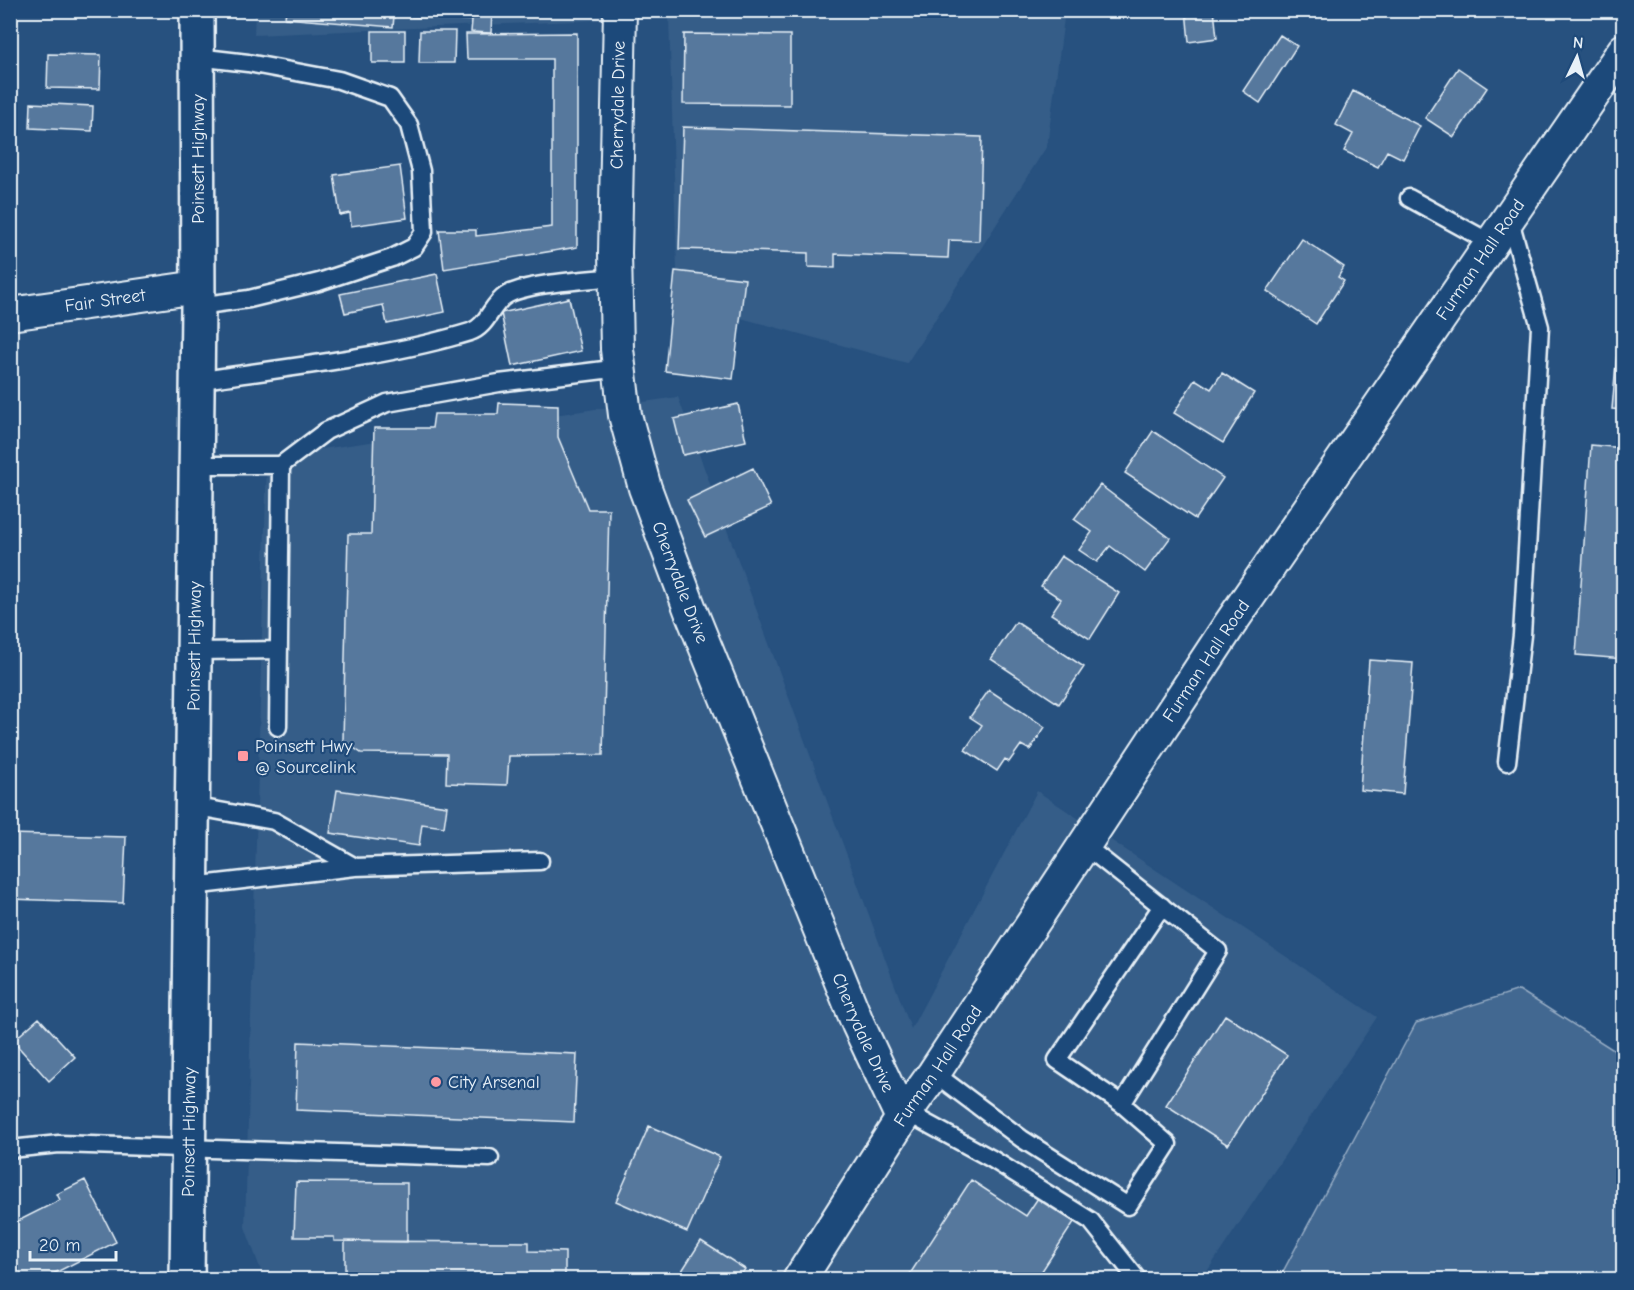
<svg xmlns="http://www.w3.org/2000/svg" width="1634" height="1290" font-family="'Comic Neue',sans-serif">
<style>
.built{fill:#355d88}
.green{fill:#436891;stroke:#96acc4;stroke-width:1.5}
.building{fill:#57789d;stroke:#e8f1f8;stroke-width:1.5}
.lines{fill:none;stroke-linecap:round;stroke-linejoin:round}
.lane-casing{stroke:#e8f1f8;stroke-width:21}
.street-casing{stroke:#e8f1f8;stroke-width:36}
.highway-casing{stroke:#e8f1f8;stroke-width:38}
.lane{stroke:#1f4a7a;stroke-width:16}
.street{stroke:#1f4a7a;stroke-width:32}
.highway{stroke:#1f4a7a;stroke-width:33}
.poi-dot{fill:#ff9aa2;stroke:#1f4a7a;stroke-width:2}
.labels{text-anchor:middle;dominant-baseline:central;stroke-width:4.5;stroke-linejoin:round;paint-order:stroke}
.street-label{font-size:18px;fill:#e8f1f8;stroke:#1f4a7a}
.poi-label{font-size:18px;fill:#e8f1f8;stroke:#1f4a7a;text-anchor:start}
</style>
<rect width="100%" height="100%" fill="#27517f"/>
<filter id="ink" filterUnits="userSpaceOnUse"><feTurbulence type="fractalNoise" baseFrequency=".0167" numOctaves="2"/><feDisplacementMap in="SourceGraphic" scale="12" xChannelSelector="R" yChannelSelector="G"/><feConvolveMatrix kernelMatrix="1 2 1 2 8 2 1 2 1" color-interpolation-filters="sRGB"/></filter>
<g filter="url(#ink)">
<path class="built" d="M255,10L1065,11L1047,146L907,363L678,301L669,17L254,35Z
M678,397L911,1029L1037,791L1377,1017L1202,1279H264L245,1227L267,457Z"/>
<path class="green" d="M1519,990L1623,1056V1279H1279L1416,1023Z"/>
<path class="building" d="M286,10H492L491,33L471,32L472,20L394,16L393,27L285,18Z
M1186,10H1214L1217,38L1189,42Z
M372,31H405V63H372Z
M420,31H455L454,63H419Z
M577,33V247L444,269L439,230H476V236L552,227V59H467L466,34Z
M684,34L790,35V105L683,104Z
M1280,35L1297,46L1260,103L1243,91Z
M48,54L101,55L100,89L47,88Z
M1458,68L1487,88L1454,137L1425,118Z
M1353,91L1420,126L1403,159L1387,151L1378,167L1344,151L1353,134L1336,125Z
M31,103L93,106L92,131L30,128Z
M683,127L982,137L979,241L949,240L948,258L835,254V268L808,267V253L679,249Z
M400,166L407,218L351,226L350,213L340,215L334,175Z
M1302,239L1344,267L1338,277L1344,281L1316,324L1267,291Z
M675,271L745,279L733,379L665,371Z
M437,274L445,312L387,324L383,305L345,313L340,294Z
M1624,274V410L1612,409Z
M569,298L581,351L512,366L501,313Z
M1222,373L1254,393L1223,443L1174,413L1195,379L1211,389Z
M499,403L558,405V437L588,509H609L603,755L509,756L507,785L446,783L447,754L361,753L343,740L348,534H371L374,428H432L434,414H498Z
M738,404L746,441L683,455L674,419Z
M1153,431L1223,478L1195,519L1125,473Z
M1591,445L1624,448V659L1576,655Z
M753,468L771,506L705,537L687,500Z
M1100,485L1170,538L1145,572L1110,546L1097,562L1079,550L1092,532L1074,519Z
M1061,556L1119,593L1090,639L1051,614L1061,599L1041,586Z
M1016,622L1084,667L1059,704L991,659Z
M1369,660L1413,663L1403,794L1360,790Z
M989,690L1045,727L1030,750L1021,745L1009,762L1005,759L997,771L965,750L982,725L970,717Z
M337,790L447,806L444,827L422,824L419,846L330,833Z
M10,834L126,837L123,903L10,899Z
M1225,1015L1287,1055L1228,1145L1166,1105Z
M39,1018L75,1057L49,1081L13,1041Z
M298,1042L577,1054L574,1122L296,1110Z
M649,1126L720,1157L687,1232L616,1201Z
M85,1180L116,1242L41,1280H10V1225L60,1200L57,1194Z
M971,1180L1026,1216L1038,1198L1074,1222L1036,1280H906Z
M296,1182L407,1183V1242L334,1241V1237H294Z
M345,1241L529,1242V1251L565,1252V1280H345Z
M701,1241L745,1269L738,1280H683L678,1277Z"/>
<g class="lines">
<g class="lane-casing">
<path id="lane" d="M197,57L248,63L339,80L390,98L409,125L421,171L424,232L414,247L392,258L319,282L249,299L198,306
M1409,198L1491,243
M197,381C286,367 385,358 470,332C487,327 491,305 505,296C525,283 589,280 616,277
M196,465H281
M194,651L279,650
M278,727L281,465L326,431L387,403L499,383L620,368
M1507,762L1522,635L1540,327L1509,217
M192,806L274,821L355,867
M192,886L355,867L540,861
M934,1073L1022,1139L1128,1206L1168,1144L1122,1104L1218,951L1084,845
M1122,1104L1057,1060L1162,906
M906,1112L992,1159L1091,1221L1138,1280
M10,1149L59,1144L490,1158"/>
</g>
<g class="street-casing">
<g id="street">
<path id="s1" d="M620,10L615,253L617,349L625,415L645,488L690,609L858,1024L902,1118"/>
<path id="s2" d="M10,314L198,287"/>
<path id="s3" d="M799,1280L906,1112L934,1073L1230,624L1624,50"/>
</g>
</g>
<g class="highway-casing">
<g id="highway">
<path id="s4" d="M187,1280L198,306L197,10"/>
</g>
</g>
<use href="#lane" class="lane"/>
<use href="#street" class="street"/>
<use href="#highway" class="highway"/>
</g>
</g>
<g class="poi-dot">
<rect x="237" y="750" width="12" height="12" rx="3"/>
<circle cx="436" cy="1082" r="6"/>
</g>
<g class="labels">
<g class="street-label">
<text transform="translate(618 105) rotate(-89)">Cherrydale Drive</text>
<text transform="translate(198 159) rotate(-90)">Poinsett Highway</text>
<text stroke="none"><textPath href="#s3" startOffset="1227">Furman Hall Road</textPath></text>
<text stroke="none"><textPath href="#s2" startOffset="96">Fair Street</textPath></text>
<text stroke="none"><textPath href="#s1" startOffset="582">Cherrydale Drive</textPath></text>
<text stroke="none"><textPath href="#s4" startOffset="634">Poinsett Highway</textPath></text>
<text stroke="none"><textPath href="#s3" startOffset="741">Furman Hall Road</textPath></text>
<text stroke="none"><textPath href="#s1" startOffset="1068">Cherrydale Drive</textPath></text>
<text stroke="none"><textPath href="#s3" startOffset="255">Furman Hall Road</textPath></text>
<text stroke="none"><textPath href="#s4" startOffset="148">Poinsett Highway</textPath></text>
</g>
<g class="poi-label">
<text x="255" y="746">Poinsett Hwy<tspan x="255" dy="21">@ Sourcelink</tspan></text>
<text x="448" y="1082">City Arsenal</text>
</g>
</g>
<rect width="1634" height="1290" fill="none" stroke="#1f4a7a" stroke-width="36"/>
<rect x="18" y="18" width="1598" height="1254" fill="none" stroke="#e8f1f8" stroke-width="2" filter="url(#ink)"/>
<g transform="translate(1577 57) rotate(5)" stroke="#1f4a7a" stroke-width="4.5" paint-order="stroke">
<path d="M0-4.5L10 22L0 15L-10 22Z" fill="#e8f1f8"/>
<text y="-9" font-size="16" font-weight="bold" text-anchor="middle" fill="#e8f1f8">N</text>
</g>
<path d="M30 1251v9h86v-9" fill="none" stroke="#e8f1f8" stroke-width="3"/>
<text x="39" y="1251" font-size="18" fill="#e8f1f8" stroke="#1f4a7a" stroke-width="4.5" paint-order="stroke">20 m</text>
</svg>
